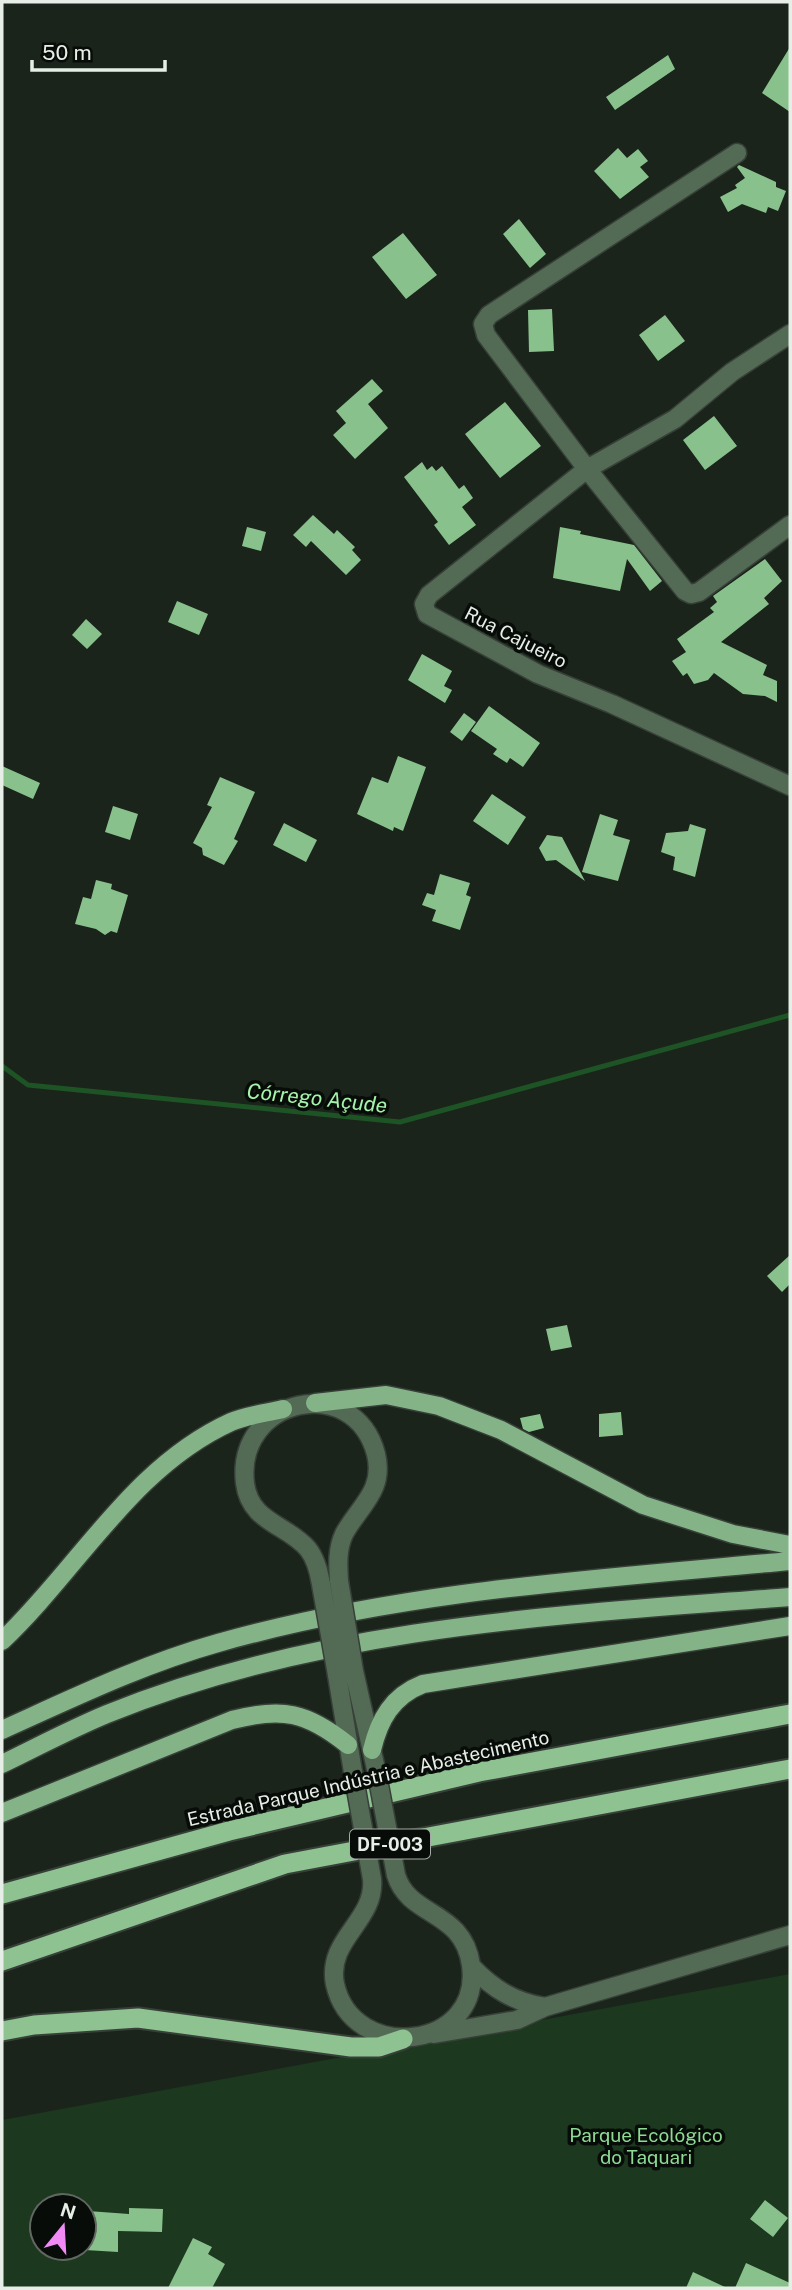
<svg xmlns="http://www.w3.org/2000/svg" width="792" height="2290" font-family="'Public Sans',sans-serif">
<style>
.green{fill:#1c381f;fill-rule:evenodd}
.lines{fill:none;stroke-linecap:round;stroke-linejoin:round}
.stream{stroke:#1d5325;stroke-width:5}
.building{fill:#89c18d}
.minor-casing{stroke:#374038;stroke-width:21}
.tertiary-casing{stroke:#374038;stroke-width:21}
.primary-casing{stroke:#374038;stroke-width:21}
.trunk-casing{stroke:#374038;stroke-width:23}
.minor{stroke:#536a55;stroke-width:18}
.tertiary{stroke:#536a55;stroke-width:18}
.primary{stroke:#84b387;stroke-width:18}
.trunk{stroke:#8ec291;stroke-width:19}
.tertiary-bridge-casing{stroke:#374038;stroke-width:21;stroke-linecap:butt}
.tertiary-bridge{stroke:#536a55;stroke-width:18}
.labels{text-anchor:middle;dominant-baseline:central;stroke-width:7;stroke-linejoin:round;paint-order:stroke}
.shield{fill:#080c08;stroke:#a4aaa4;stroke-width:2}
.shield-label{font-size:18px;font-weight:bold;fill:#e7eee7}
.street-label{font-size:19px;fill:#e7eee7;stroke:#080c08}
.park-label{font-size:19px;fill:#8dda94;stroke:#080c08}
.water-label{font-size:21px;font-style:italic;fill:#a6f4ac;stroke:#080c08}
</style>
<rect width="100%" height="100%" fill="#1a241b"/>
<path class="green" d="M790,1974V2288H2V2120ZM42,2206H84V2248H42Z"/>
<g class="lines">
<path class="stream" d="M2,1066L28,1085L400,1122L790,1015"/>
</g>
<path class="building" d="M790,47V112L762,93Z
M668,55L675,69L615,110L606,97Z
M618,148L627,158L638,149L648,161L640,167L649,177L620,199L594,171Z
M739,165L776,182V187L786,191L778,211L768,207L766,213L742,204L728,212L720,197L737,188L735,185L745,178L737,167Z
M519,219L546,254L530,268L503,234Z
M403,233L437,275L406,299L372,257Z
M552,309L554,351L529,352L528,310Z
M665,315L685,341L658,361L639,335Z
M372,379L383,391L368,404L388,428L355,459L333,435L346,423L336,411Z
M505,402L541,446L500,478L465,434Z
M714,416L737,446L705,470L683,440Z
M422,462L427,470L432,466L436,471L442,466L459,489L464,485L473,498L462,507L476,525L449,545L434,525L438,522L404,477Z
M313,515L334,534L337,530L355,547L352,550L361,560L346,575L311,541L306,547L293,535Z
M247,527L266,532L261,551L242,546Z
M560,527L581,531L580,534L634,545L662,581L650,591L627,559L620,591L553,578Z
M765,559L782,581L764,598L769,604L721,642L767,665L763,675L777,681V702L765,696L743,694L714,673L708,680L694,684L687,673L683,676L672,661L686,652L677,639L714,612L710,608L717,602L713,596Z
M177,601L208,614L199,635L168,622Z
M86,619L102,634L87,649L72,635Z
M422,654L452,671L444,686L452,690L445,703L408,680Z
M489,706L540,743L523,767L510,758L507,763L493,754L497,749L471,731Z
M464,713L476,722L462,741L450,732Z
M398,756L426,767L403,831L394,827L393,831L357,814L372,777L388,783Z
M2,766L40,783L33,799L2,785Z
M220,777L255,792L234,839L238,841L224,865L203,855L202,848L193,843L212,807L207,805Z
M492,794L526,817L508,845L473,821Z
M113,806L138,814L130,840L105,832Z
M600,814L618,820L613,835L630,840L618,881L582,872Z
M284,823L317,840L306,862L273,845Z
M690,824L706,829L695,877L673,870L675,857L661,852L666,833L688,831Z
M547,835L562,837L585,881L556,860L546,861L539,848Z
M440,874L470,883L466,895L471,897L460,930L432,921L436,910L422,905L427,893L434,895Z
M96,880L112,884L111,889L128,895L117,933L111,931L105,935L96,929L75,924L83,897L91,899Z
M790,1255V1284L782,1292L767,1276Z
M567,1325L572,1347L551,1351L546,1329Z
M621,1412L623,1435L599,1437V1414Z
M540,1414L544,1428L529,1432L523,1429L520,1418Z
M765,2200L788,2218L773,2237L750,2219Z
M129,2208L163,2209L162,2232L118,2231V2252L85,2250L88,2211L129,2214Z
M193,2238L212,2247L208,2254L225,2264L212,2288H168Z
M746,2263L790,2283V2288H735Z
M693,2272L727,2288H686Z"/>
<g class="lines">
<g class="minor-casing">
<path id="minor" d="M737,153L489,315L483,324L486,335L587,469L429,595L424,604L427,614L538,674L612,704L790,786
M790,334L732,372L675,419L587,469L685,591L691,594L699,592L790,525"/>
</g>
<g class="tertiary-casing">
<path id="tertiary" d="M321,1584C319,1572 316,1559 308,1549C287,1524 250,1523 245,1483C235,1398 354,1371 376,1454C385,1491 359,1506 344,1534C337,1549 338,1565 339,1581
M354,1671L376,1769
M337,1675L353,1772
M372,1879C376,1921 326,1939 335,1984C353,2065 483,2050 471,1965C463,1909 409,1918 396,1875
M471,1966C493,1989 514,2002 545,2007
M434,2034L517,2020L545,2007L790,1935"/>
</g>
<g class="primary-casing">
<path id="primary" d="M315,1403L386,1395L439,1406L501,1430L643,1505L733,1534L790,1545
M2,1641C79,1568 132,1467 231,1422C247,1415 267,1413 283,1409
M2,1730C73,1698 143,1664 218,1643C405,1590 598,1579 790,1561
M372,1750C379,1720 392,1696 423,1684L790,1626
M2,1764C37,1747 71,1729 107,1714C324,1626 560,1615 790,1597
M2,1813L232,1720C282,1707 307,1712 348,1745"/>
</g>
<g class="trunk-casing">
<path id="trunk" d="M2,1894L229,1831L479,1772L790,1714
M2,1961L285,1864L790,1769
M2,2031L34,2025L138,2018L351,2047H379L403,2039"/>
</g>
<use href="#minor" class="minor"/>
<use href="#tertiary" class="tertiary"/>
<use href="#primary" class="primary"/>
<use href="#trunk" class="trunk"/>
<g class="tertiary-bridge-casing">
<path id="tertiary-bridge" d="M339,1581L354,1671
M321,1584L337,1675
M376,1769L396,1875
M353,1772L372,1879"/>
</g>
<use href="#tertiary-bridge" class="tertiary-bridge"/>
</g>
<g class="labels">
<rect class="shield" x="350" y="1829.5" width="80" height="29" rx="5"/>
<g class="shield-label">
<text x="390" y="1844">DF-003</text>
</g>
<g class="street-label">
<text transform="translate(516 637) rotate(27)">Rua Cajueiro</text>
<text transform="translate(368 1778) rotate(-13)">Estrada Parque Indústria e Abastecimento</text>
</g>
<g class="park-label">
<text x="646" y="2135">Parque Ecológico<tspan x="646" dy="22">do Taquari</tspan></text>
</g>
<g class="water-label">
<text transform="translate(317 1098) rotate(6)">Córrego Açude</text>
</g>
</g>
<rect width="792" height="2290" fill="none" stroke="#e7eee7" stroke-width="7"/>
<g transform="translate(63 2227) rotate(18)"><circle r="33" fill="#080c08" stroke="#616661" stroke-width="2"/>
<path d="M0-5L12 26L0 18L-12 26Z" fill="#f18af4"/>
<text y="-10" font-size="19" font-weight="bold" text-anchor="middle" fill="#e7eee7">N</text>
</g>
<path d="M32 60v10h133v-10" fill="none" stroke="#e7eee7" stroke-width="3.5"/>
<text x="42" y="60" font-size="21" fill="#e7eee7" stroke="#080c08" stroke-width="5" paint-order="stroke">50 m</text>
</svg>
